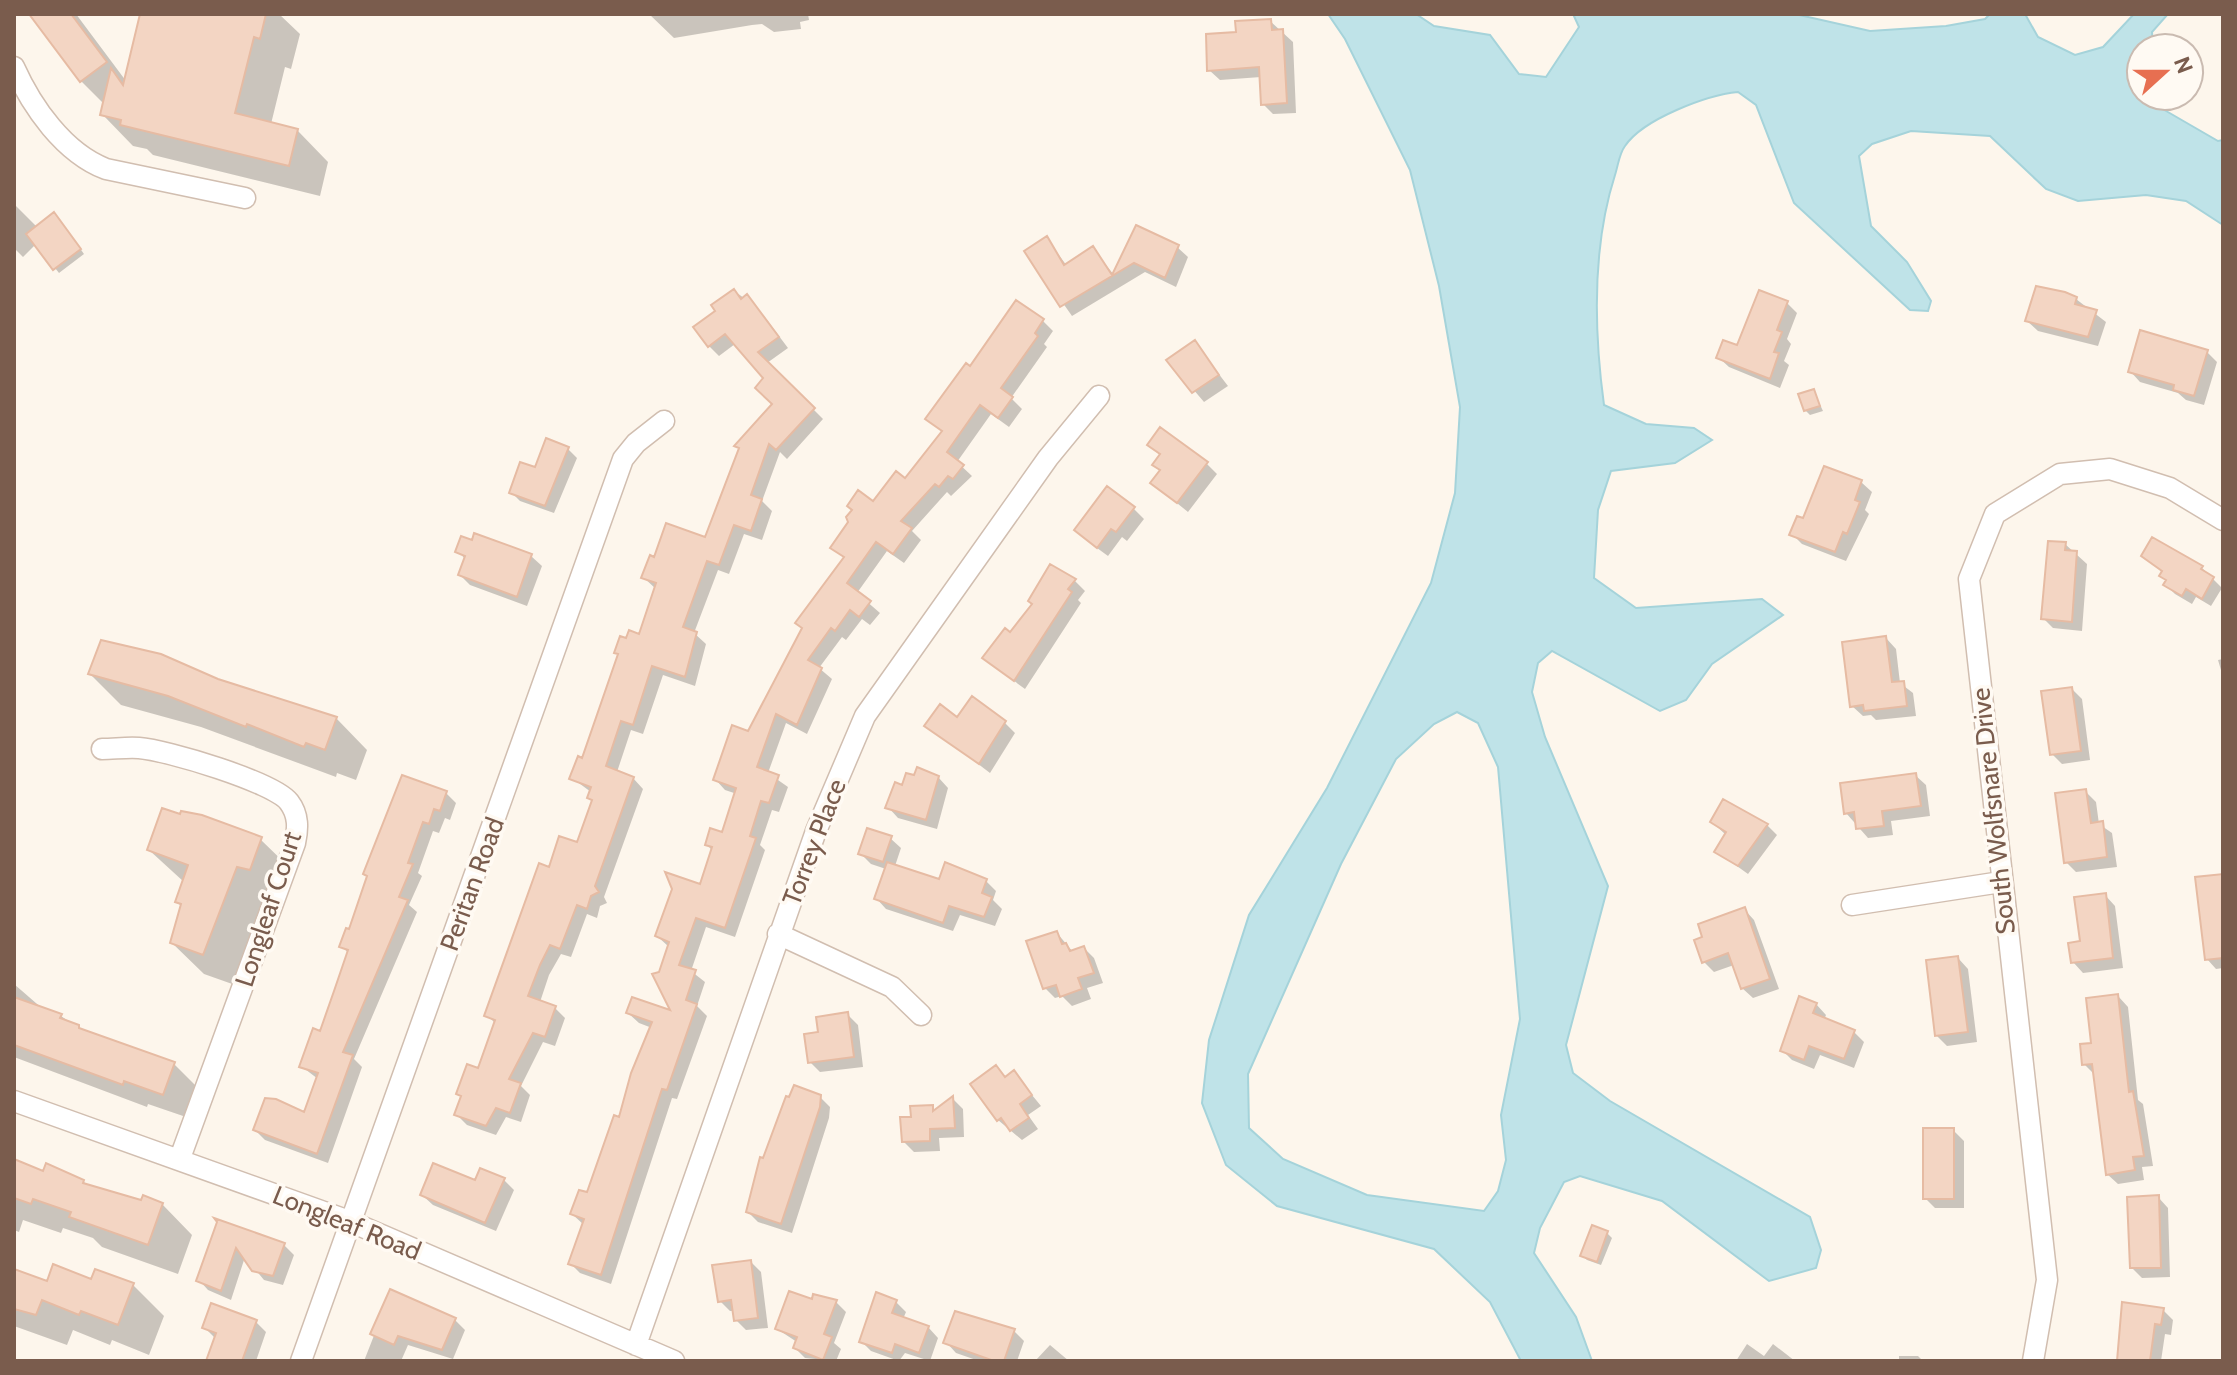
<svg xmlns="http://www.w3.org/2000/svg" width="2237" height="1375" font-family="Cabin,sans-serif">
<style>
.water{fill:#bfe3e8;stroke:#a5d3da;stroke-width:2;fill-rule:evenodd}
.shadow{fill:#0003}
.building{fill:#f3d5c3;stroke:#e6bba3;stroke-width:2}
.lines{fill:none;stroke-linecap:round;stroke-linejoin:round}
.minor-casing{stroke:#d1beb0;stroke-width:23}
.minor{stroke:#fff;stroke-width:20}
.labels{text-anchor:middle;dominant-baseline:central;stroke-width:7;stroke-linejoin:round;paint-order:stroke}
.street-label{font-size:26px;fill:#7a5c4d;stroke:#fffaf3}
</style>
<rect width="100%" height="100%" fill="#fdf6ec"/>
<path class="water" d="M1328,14H1416L1434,26L1490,35L1519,74L1546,77L1579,27L1573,14H1795L1870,31L1946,26L1985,19L1990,14H2025L2038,37L2075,55L2103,47L2134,14H2168L2152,32L2153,48H2141V96H2153L2154,104L2218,141L2223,140V225L2186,201L2146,195L2078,201L2046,189L1990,136L1911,131L1872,144L1859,156L1871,226L1907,262L1931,301L1928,311L1910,310L1794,203L1756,105L1738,92C1707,95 1643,119 1625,146C1619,154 1618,166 1615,175C1592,247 1594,331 1604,405L1646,424L1694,428L1712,440L1675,463L1611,471L1598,510L1594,578L1636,608L1762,599L1783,615L1712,664L1686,700L1660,711L1552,651L1538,663L1532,692L1545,737L1608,886L1566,1045L1573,1073L1610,1101L1810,1217L1821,1250L1816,1268L1769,1281L1662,1201L1580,1176L1564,1182L1540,1228L1534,1253L1576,1317L1592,1361H1521L1490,1302L1434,1249L1277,1206L1226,1165L1202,1103L1209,1040L1249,915L1327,788L1431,583L1455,493L1460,407L1439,286L1410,170L1345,39ZM1457,712L1478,723L1498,767L1520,1019L1501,1115L1506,1160L1498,1191L1484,1211L1367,1195L1283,1159L1249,1128L1248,1074L1341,864L1396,759L1434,724Z"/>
<path class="shadow" d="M31,14H76L126,81L146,14H279L300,34L291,69L285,67L271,124L297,130L328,162L320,196L153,155L147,149L133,146L102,114L104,104L81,81Z
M649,14H808L809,20L800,22L801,29L774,32L762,24L752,25L674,38Z
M1270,21L1293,42L1296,113L1273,114L1263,104L1261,77L1220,80L1209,70L1238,34Z
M14,204L37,227L59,219L84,254L59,273L36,244L23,257L14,248Z
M1137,227L1177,247L1188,257L1176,287L1145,272L1072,316L1027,252L1047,239L1067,266L1093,249L1114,275Z
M734,291L757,307L788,348L767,363L823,419L787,459L780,452L762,501L772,511L762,540L744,534L729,574L718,570L694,633L706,644L695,686L663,675L643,734L631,730L617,772L633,778L643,789L604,897L607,903L600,906L597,918L587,914L571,957L561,954L549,975L540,1002L555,1008L565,1018L555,1046L543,1042L521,1086L530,1095L521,1122L506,1117L496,1135L467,1125L456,1114L480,1071L496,1024L487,1015L550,869L578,845L594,802L589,797L591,792L572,778L584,760L619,655L616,652L640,636L656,589L643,577L655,559L706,540L775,404L766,378L735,344L719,356L709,346L718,311Z
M2076,299L2106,322L2098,346L2038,331L2027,321Z
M1787,303L1797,313L1787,339L1791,344L1784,361L1789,365L1780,388L1729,367L1718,357L1738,348Z
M1043,321L1053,331L1044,344L1047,347L1011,398L1022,409L1009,427L991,414L957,462L972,476L951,496L947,492L912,531L921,540L904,563L887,551L857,593L880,613L870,625L862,619L846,640L842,637L819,668L832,679L807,734L786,723L768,773L788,787L779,812L772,810L760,845L765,850L735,937L706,927L691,971L705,982L697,1006L707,1016L677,1099L672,1098L611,1284L580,1273L570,1263L584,1225L572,1214L588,1195L620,1120L652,1028L639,1023L628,1013H674L660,973L669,947L657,936L701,886L713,851L707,845L723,834L737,794L725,790L715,779L749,733L845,559L833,547L874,504L906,481L943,432L928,419L971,369Z
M1195,343L1228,386L1204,402L1169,361Z
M2207,352L2217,362L2204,405L2186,400L2178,393L2140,382L2130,371Z
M1814,392L1823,411L1810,415L1805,410Z
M547,441L568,449L577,458L554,513L520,501L511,492L536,469Z
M1150,445L1206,463L1217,474L1188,512L1152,483L1161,471V456Z
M1825,468L1861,482L1872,492L1865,510L1869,514L1846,561L1802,544L1792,534L1804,521Z
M1133,508L1144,519L1127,541L1122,537L1108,556L1086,540Z
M476,536L531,556L542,566L527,606L470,585L460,575L466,560L458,551L473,542Z
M2065,544L2087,564L2082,631L2053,628L2043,618Z
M2144,556L2201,567L2222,588L2211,606L2196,597L2192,604L2175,594L2166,585L2168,581L2163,573Z
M1075,581L1085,591L1078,600L1081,603L1025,689L995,667L1010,634Z
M1886,638L1896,649L1900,683L1913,693L1916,716L1876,720L1871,715L1863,716L1852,706Z
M2223,659V677L2218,660Z
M90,674L218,681L336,718L367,750L356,780L337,773L336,777L201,727L121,705Z
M2072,689L2082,699L2090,760L2062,764L2052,754Z
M958,719L1004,722L1015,733L990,773L927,725Z
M1915,775L1926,785L1930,816L1891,821L1893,835L1868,838L1846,813Z
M938,777L948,788L937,829L898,818L888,807L903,788Z
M2085,791L2096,802L2099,824L2112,833L2117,867L2076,872L2066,862Z
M446,793L456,803L450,820L445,818L439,833L433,831L418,873L422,876L409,905L417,912L354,1059L362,1067L328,1163L265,1140L255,1130L306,1115L318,1079L301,1066L321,1033L349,954L342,946L351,931L369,877Z
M1712,822L1767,825L1777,835L1748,874L1716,851L1726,835Z
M890,838L901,848L895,866L940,882L986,881L996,891L993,900L1002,909L995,926L960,915L953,931L886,909L876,898L886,869L871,864L861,854Z
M260,839L292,870L235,985L204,974L172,943L182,907L177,902L184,882L149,850Z
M2223,878V968L2216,969L2207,959Z
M2105,895L2115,906L2123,968L2083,973L2073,962Z
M1744,909L1754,920L1779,989L1753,998L1742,988L1734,965L1714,972L1703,961Z
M1057,933L1073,952L1084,948L1094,958L1103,983L1087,988L1091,999L1072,1006L1062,996L1055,998L1045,988Z
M1958,958L1968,969L1977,1042L1947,1046L1937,1036Z
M14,984L44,1010L61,1016L83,1031L174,1064L197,1087L186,1117L148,1104L147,1107L14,1057Z
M2118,996L2128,1007L2138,1100L2143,1104L2153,1166L2142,1167L2144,1180L2118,1184L2107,1174L2095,1075L2084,1064Z
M1816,1004L1826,1015L1824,1020L1854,1032L1864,1042L1854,1068L1820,1055L1814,1069L1792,1060L1782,1050Z
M847,1014L858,1025L863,1067L820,1072L810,1062L820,1034Z
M996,1067L1007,1078L1014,1073L1041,1106L1028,1115L1038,1129L1022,1140L998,1120Z
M820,1097L830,1107L829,1118L792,1233L758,1222L748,1212L764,1160Z
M953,1099L963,1109L964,1137L939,1138L940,1151L914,1152L904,1142L913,1119L932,1107L936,1111Z
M1953,1130L1964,1141V1208H1935L1925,1198Z
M14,1157L22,1165L44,1174L83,1181L88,1186L142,1203L162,1204L192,1235L178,1274L102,1247L93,1238L63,1228L61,1233L23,1220L19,1232L14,1230Z
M503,1179L514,1190L496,1231L433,1205L422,1195Z
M2158,1197L2168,1208L2170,1277L2142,1278L2132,1268Z
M219,1222L284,1245L294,1255L283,1285L264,1280L245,1257L231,1300L208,1290L199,1280Z
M1607,1233L1612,1238L1601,1265L1587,1260L1583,1256Z
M751,1262L761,1272L768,1328L746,1330L736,1320L734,1311H730L720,1301Z
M14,1270L48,1284L92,1282L133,1285L164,1316L149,1355L112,1340L110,1345L73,1330L67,1345L14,1326Z
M391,1292L455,1320L465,1330L453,1359L408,1345L401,1361H364Z
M813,1302H836L846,1312L834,1343L841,1349L836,1361L805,1358L795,1348L797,1342L777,1329Z
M896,1302L906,1312L903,1319L928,1327L938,1338L930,1361L905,1353L899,1361L871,1351L861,1341Z
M2163,1310L2173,1320L2171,1335L2165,1334L2161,1361H2119Z
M256,1322L266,1332L256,1361H208L216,1339L205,1328Z
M1014,1331L1024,1341L1017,1361H979L956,1353L946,1342Z
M1747,1344L1764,1356L1773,1344L1795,1361H1736Z
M1050,1345L1069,1361H1035Z
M1899,1356H1918L1923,1361H1899Z"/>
<path class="building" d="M29,14H71L107,62L80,82Z
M140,14H266L260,39L254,37L235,113L298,129L289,166L120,125L121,120L100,115L111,68L123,85Z
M1271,19L1272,30L1283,29L1287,103L1261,105L1259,67L1207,71L1206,34L1236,32L1235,21Z
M54,212L81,249L53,270L26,234Z
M1136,225L1179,245L1165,278L1134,263L1060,307L1024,251L1047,236L1064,265L1093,246L1112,275Z
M2036,286L2065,292L2077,297L2075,304L2097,310L2088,337L2025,321Z
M734,289L741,299L747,294L779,337L758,352L815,408L776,450L769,444L751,495L762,499L751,531L734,525L719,565L707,561L683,627L697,632L685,677L652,666L633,725L621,721L606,766L634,777L595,886L599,892L591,896L587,909L577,905L560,949L550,945L540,965L528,996L556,1006L545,1037L533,1033L509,1079L521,1083L510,1113L496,1108L486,1126L454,1115L461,1096L456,1094L467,1064L478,1068L495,1020L484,1016L539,863L549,867L559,836L577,842L592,800L587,798L591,787L569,779L578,756L582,758L618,654L614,653L620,636L626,638L629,630L639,634L656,583L641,578L650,555L654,557L666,523L705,537L739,448L734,446L772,404L755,388L763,378L725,334L708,347L693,327L715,311L711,305Z
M1759,290L1788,301L1777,330L1782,332L1774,352L1779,353L1770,379L1716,358L1723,340L1737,345Z
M1016,300L1044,319L1035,333L1038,336L1001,388L1013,397L998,418L980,405L947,452L964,465L953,479L948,476L939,487L935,484L901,521L912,528L893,554L876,542L847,583L871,601L859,617L850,610L835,631L831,628L808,660L822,668L797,725L776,714L757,767L779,775L769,803L761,801L750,836L756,838L725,928L696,918L679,965L696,970L686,1000L697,1004L667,1090L662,1089L601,1275L568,1264L584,1219L570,1214L579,1190L587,1192L614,1115L619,1117L631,1073L652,1022L626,1013L632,997L670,1010L652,974L659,972L669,942L655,936L672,889L665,872L700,884L712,847L705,845L710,828L722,832L736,788L713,780L732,725L748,731L802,628L795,623L844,557L830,548L848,522L846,517L852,510L847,506L858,490L873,501L896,471L905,478L942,431L925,419L966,363L970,366Z
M2140,330L2208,350L2194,396L2173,390L2174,385L2128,372Z
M1195,340L1219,375L1192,393L1166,360Z
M1814,389L1820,406L1804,411L1798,394Z
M1160,427L1208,462L1177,503L1150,483L1160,470L1152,465L1160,454L1147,445Z
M546,438L569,447L545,506L509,493L520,462L535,467Z
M1824,466L1862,480L1855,500L1860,502L1847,534L1843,532L1835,552L1789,535L1797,516L1803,518Z
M1107,486L1135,507L1116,532L1111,529L1097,548L1074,530Z
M474,533L532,554L517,597L458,575L465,556L455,552L461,536L472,540Z
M2152,537L2203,566L2201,569L2214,577L2202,599L2186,589L2182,596L2163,585L2166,580L2159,576L2162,571L2141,556Z
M2048,541L2066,542L2065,550L2077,551L2072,622L2041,619Z
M1050,564L1076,579L1068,589L1072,592L1014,681L982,658L1005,628L1010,632L1032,604L1028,601Z
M1886,636L1892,682L1904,681L1907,706L1864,711L1863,705L1850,707L1842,642Z
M101,640L161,654L218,679L337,717L325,750L306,743L304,747L247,724L246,727L168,696L88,674Z
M2072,687L2081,751L2050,755L2041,691Z
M972,696L1006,721L979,764L924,726L940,704L957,717Z
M917,767L939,776L926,820L885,808L895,782L902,785L906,773L914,775Z
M1916,773L1921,806L1882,811L1884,826L1856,829L1854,812L1844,814L1840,783Z
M402,775L447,791L440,811L434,809L429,824L423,822L408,863L413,864L399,897L408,900L343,1052L353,1055L317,1154L253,1130L265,1098L276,1099L304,1112L318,1073L299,1067L313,1028L320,1031L334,991L348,950L339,947L346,928L349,929L367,876L363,874Z
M2086,789L2091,823L2103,821L2107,857L2064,863L2055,793Z
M1723,799L1768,824L1738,866L1714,852L1726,832L1710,822Z
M162,808L180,814L181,811L202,815L262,837L250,870L237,867L203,955L170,943L181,904L175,902L188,865L147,850Z
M867,828L892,836L883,862L858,854Z
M887,862L939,879L945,862L987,879L982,893L992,897L984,917L949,906L943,923L874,899Z
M2223,874V958L2205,960L2195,877Z
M2106,893L2113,958L2071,963L2068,943L2080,941L2074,897Z
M1745,907L1770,979L1741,989L1728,953L1702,963L1694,940L1702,937L1698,924Z
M1057,931L1062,944L1066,943L1070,951L1084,946L1094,973L1078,978L1082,989L1060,997L1056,985L1043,989L1026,941Z
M1958,956L1968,1032L1935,1036L1926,960Z
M2118,994L2129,1092L2133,1091L2144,1156L2133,1157L2135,1170L2106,1175L2092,1064L2082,1065L2080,1044L2091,1043L2086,998Z
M1799,996L1817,1003L1813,1013L1855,1030L1844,1059L1809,1046L1804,1060L1780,1051Z
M14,997L62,1014L60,1018L79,1025V1028L175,1062L163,1095L124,1081L123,1085L14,1045Z
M848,1012L854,1057L808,1063L804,1034L818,1032L816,1017Z
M996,1065L1005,1077L1014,1070L1032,1095L1020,1104L1029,1118L1010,1131L1001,1118L997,1121L970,1084Z
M794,1085L821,1095L820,1107L781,1224L746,1212L760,1157L763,1158L786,1096L789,1097Z
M953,1096L955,1128L930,1129V1141L902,1142L900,1117H911L910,1106L933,1105V1111Z
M1923,1128H1954V1199H1923Z
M14,1159L43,1171L46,1163L84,1180L83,1183L141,1200L143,1195L163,1203L148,1245L69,1217L71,1212L33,1199L31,1204L14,1198Z
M433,1163L475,1180L480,1168L505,1178L485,1223L420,1195Z
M2159,1195L2161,1268H2130L2127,1197Z
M214,1218L285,1243L273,1276L252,1271L236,1248L221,1291L196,1281L217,1222Z
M1592,1225L1608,1231L1597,1262L1580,1256Z
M751,1260L758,1318L734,1321L731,1300L718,1302L712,1265Z
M53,1264L91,1279L95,1269L134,1283L118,1325L81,1311L79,1315L42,1300L36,1315L14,1309V1269L47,1281Z
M390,1289L456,1318L442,1350L398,1336L394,1345L370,1334Z
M789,1291L812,1299L813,1294L837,1300L824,1334L832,1337L823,1360L793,1348L797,1337L775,1329Z
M876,1292L897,1300L892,1313L929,1326L919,1353L895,1344L892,1353L859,1342Z
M2122,1302L2164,1308L2161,1325L2155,1324L2150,1361H2117Z
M211,1303L257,1320L242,1361H206L216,1333L202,1328Z
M955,1311L1015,1329L1004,1361H994L943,1343Z"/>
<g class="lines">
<g class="minor-casing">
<path id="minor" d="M14,67C32,107 64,153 106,169L245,198
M102,749C114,749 127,747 139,748C166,750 274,782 289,802C299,815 298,829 295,843L180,1158
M1852,905L2001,882
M778,934L892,987L921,1015
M14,1101L349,1221L674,1361
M636,1345L816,831L865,716L1048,458L1099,396
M301,1361L623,459L636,443L664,421
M2033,1361L2047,1280L1969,579L1995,514L2060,474L2110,469L2170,488L2223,520"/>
</g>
<use href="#minor" class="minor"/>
</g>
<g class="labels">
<g class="street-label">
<text transform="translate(1993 811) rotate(-96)">South Wolfsnare Drive</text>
<text transform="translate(814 842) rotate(-69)">Torrey Place</text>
<text transform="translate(472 884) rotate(-70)">Peritan Road</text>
<text transform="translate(268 909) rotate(-72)">Longleaf Court</text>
<text transform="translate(347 1223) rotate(22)">Longleaf Road</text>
</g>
</g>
<rect width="2237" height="1375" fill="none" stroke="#7a5c4d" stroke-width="32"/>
<g transform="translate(2165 72) rotate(69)"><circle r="38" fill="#fffaf3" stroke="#cabbb1" stroke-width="2"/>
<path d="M0-6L14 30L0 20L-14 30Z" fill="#e76f51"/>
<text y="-12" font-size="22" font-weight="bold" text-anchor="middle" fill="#7a5c4d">N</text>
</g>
</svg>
